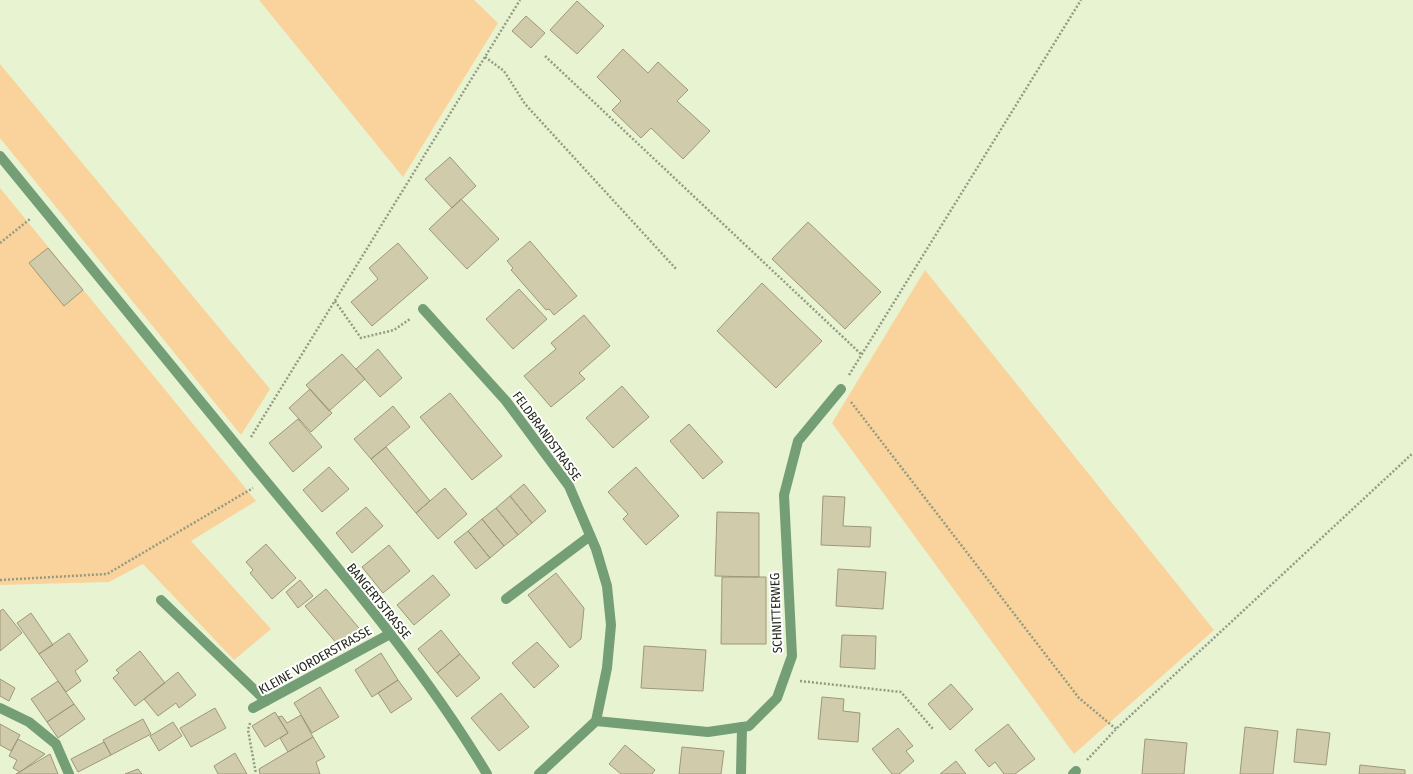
<svg xmlns="http://www.w3.org/2000/svg" width="1413" height="774" font-family="'Fira Sans Condensed',sans-serif">
<style>
.green{fill:#f9d39b}
.building{fill:#d0cbaa;stroke:#9e9879}
.lines{fill:none;stroke-linecap:round;stroke-linejoin:round}
.path{stroke:#939b83;stroke-width:2.5;stroke-dasharray:2 2;stroke-linecap:butt}
.service{stroke:#739e76;stroke-width:10}
.minor{stroke:#739e76;stroke-width:10}
.labels{text-anchor:middle;dominant-baseline:central;stroke-width:4;stroke-linejoin:round;paint-order:stroke}
.street-label{font-size:13px;fill:#23281b;stroke:#fff}
</style>
<rect width="100%" height="100%" fill="#e8f3d2"/>
<path class="green" d="M259,0H474L498,23L403,177Z
M0,64L270,389L241,435L0,138Z
M0,188L256,501L191,541L271,629L234,660L143,564L109,582L0,585Z
M925,270L1214,630L1074,754L832,423Z"/>
<path class="building" d="M577,1L604,26L577,54L550,30Z
M526,16L545,33L531,48L512,31Z
M623,49L648,73L658,62L688,90L677,101L710,131L683,159L651,128L641,138L612,110L621,101L597,77Z
M450,157L476,186L452,208L425,179Z
M461,199L499,239L467,269L429,229Z
M808,222L881,292L845,329L772,259Z
M530,241L577,296L554,315L549,309L546,310L511,270L513,268L507,261Z
M398,243L428,278L372,326L351,302L378,279L369,268Z
M48,248L83,290L64,306L29,263Z
M762,283L822,341L776,388L717,331Z
M519,289L547,319L513,349L486,319Z
M584,315L610,346L579,373L585,379L551,407L524,376L556,349L551,343Z
M378,349L402,378L380,397L356,369Z
M342,354L365,379L329,411L306,385Z
M622,386L649,417L613,448L586,418Z
M310,389L332,413L311,432L289,408Z
M450,393L502,456L472,480L420,417Z
M393,406L410,427L371,459L354,439Z
M298,419L322,447L293,472L269,443Z
M689,424L723,462L703,479L670,441Z
M386,447L430,501L416,513L371,459Z
M329,467L349,489L322,512L303,490Z
M636,467L679,516L646,545L623,519L628,514L608,492Z
M524,484L546,511L532,523L510,496Z
M445,488L467,514L438,539L416,513Z
M510,496L532,523L518,535L496,508Z
M823,496L845,497L843,526L871,527L870,547L821,545Z
M366,507L383,526L352,553L336,533Z
M496,508L518,535L504,546L482,519Z
M717,512L759,513V577L715,576Z
M482,519L504,546L490,558L468,531Z
M468,531L490,558L476,569L454,542Z
M266,544L296,578L272,599L250,573L253,570L246,562Z
M389,545L410,571L383,593L362,567Z
M838,569L886,572L883,609L836,606Z
M556,573L584,608L581,639L570,648L528,595Z
M433,575L450,595L414,625L397,605Z
M722,577H766V644H721Z
M300,580L313,596L298,608L286,592Z
M326,589L364,634L343,651L305,606Z
M3,609L22,633L0,651V611Z
M31,613L53,645L39,654L17,623Z
M441,630L460,654L437,673L418,649Z
M69,633L88,661L75,671L81,681L66,692L39,654Z
M842,635L876,636L875,669L840,667Z
M537,642L559,666L534,688L512,663Z
M644,646L706,650L703,691L641,688Z
M140,651L165,683L135,706L113,678L119,673L116,670Z
M381,653L398,680L372,697L355,670Z
M460,654L480,678L457,697L437,673Z
M178,672L196,695L179,708L176,703L158,716L144,699Z
M0,679L15,688L9,701L0,696Z
M398,680L412,699L391,713L378,693Z
M58,681L74,704L47,722L31,699Z
M951,684L973,709L950,730L928,704Z
M320,687L339,717L312,733L294,703Z
M501,693L529,727L499,751L471,718Z
M822,697L844,699L843,711L860,713L858,742L818,739Z
M74,704L85,719L58,738L47,722Z
M215,708L226,728L191,747L180,728Z
M275,712L288,733L265,747L252,726Z
M301,715L313,737L288,752L280,738L288,733L278,717L282,716L287,723Z
M143,719L151,734L111,755L103,740Z
M173,722L182,736L159,751L150,736Z
M0,724L20,735L11,751L0,745Z
M1008,724L1035,759L1015,774H1004L995,762L989,767L975,750Z
M1245,727L1278,731L1273,774H1240Z
M898,728L913,746L906,751L914,761L899,774H892L872,749Z
M1297,729L1330,733L1326,765L1294,762Z
M313,737L325,757L316,762L320,774H260L259,769Z
M18,739L45,754L20,772L13,768L17,760L9,756Z
M1145,739L1187,743L1184,774H1142Z
M104,742L111,755L78,772L71,759Z
M625,745L655,770L652,774H621L609,764Z
M682,747L724,751L721,774H679Z
M235,753L247,774H218L214,766Z
M50,754L58,774H16Z
M956,761L966,774H940Z
M1360,765L1405,770V774H1359Z
M138,769L142,774H125Z"/>
<g class="lines">
<path class="path" d="M545,56L862,355
M485,57L504,71L525,104L677,270
M0,243L30,219
M335,301L361,338L394,330L410,319
M849,375L1081,0
M851,402L1079,698L1116,729
M251,437L520,0
M0,580L107,574L253,488
M800,681L901,692L933,729
M250,723L248,730L256,774
M1087,760L1116,729L1413,453"/>
<path class="service" d="M0,156L242,452
M506,599L590,536
M161,600L266,701
M741,774L742,727
M1073,774L1076,771"/>
<path class="minor" d="M423,309L506,401L569,486L596,549L607,586L611,625L607,668L596,721
M242,452C327,556 418,658 487,774
M0,708L29,722L56,744L69,774
M253,708L390,634
M539,774L596,721L708,732L749,726L777,698L792,656L784,495L798,441L841,389"/>
</g>
<g class="labels">
<g class="street-label">
<text transform="translate(547 436) rotate(54)">FELDBRANDSTRASSE</text>
<text transform="translate(379 601) rotate(51)">BANGERTSTRASSE</text>
<text transform="translate(776 613) rotate(-92)">SCHNITTERWEG</text>
<text transform="translate(315 660) rotate(-29)">KLEINE VORDERSTRASSE</text>
</g>
</g>
</svg>
